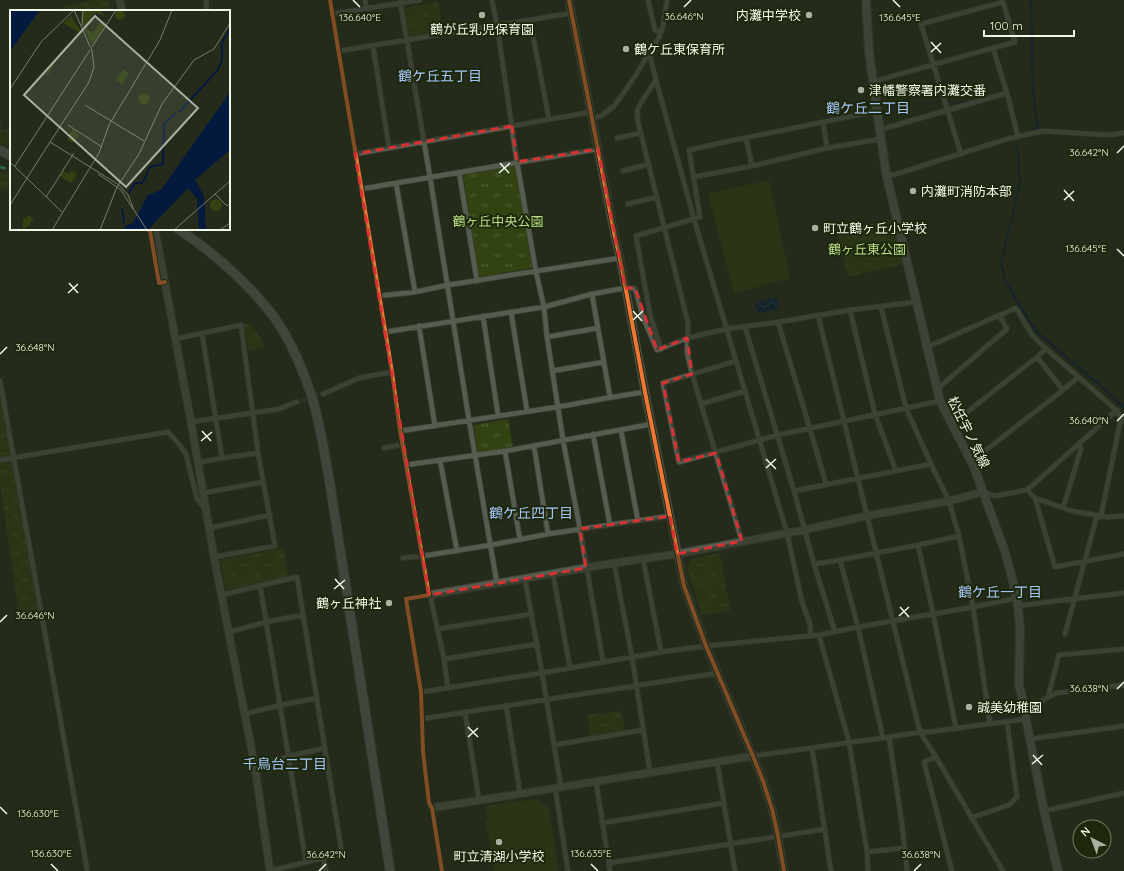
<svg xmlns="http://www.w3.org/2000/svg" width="1124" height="871" font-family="Quicksand,'Noto Sans JP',sans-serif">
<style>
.green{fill:#324211}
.forest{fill:url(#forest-crowns)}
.park{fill:url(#park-tufts)}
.water{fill:url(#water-waves)}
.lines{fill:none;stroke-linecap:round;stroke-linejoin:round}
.stream{stroke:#031a3e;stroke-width:2}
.street-tunnel{stroke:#39402f;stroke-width:4.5;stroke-dasharray:4.5 2;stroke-linecap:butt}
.street-casing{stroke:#3f4438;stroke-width:6}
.secondary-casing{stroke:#3f4438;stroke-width:9}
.primary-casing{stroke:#3f4438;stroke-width:10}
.highway-casing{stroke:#3f4438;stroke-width:11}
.street{stroke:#575c51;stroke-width:4.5}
.secondary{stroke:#575c51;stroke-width:7}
.primary{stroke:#5a615a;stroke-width:8}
.highway{stroke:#5f6664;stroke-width:9}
.quiet{stroke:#2db169;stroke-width:3;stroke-dasharray:6 3;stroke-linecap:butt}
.cycleway-casing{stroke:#1d270b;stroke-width:6}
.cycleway{stroke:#f07635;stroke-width:4}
.marked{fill:none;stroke:#d73232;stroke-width:3;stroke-dasharray:8 5;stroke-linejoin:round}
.ticks{fill:none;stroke:#f0f8e7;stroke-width:1.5}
.poi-dot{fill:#a9b0a0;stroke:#1d270b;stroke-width:1.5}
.labels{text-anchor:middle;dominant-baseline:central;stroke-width:4;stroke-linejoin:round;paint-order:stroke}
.poi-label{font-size:13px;fill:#f0f8e7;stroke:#1d270b;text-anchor:start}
.park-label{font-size:13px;fill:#b8da86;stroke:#1d270b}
.street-label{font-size:13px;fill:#f0f8e7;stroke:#1d270b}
.neighbourhood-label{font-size:14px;fill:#a6c7f9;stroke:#1d270b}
.inset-river{fill:none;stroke:#031a3e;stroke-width:2}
.inset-road{fill:none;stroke:#767d6d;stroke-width:1}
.view{fill:#a9b0a0;fill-opacity:0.15;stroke:#a9b0a0;stroke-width:2}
.inset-edge{fill:none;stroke:#f0f8e7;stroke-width:2}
.ticks-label{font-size:10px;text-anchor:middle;fill:#f0f8e7;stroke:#1d270b;stroke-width:4;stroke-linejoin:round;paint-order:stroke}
</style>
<defs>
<pattern id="forest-crowns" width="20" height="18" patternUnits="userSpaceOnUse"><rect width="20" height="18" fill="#324211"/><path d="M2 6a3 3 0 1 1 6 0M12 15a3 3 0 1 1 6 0" fill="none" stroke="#505e34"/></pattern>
<pattern id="park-tufts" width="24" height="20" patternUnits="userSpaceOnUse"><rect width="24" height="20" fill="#324211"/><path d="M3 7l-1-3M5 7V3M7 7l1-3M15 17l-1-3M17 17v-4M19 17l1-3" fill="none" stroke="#505e34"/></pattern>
<pattern id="water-waves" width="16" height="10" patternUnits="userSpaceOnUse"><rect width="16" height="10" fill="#031a3e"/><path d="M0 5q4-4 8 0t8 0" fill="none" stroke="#283c5a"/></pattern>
</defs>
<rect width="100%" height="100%" fill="#252b1b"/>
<path class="green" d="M769,180L790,278L734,293L708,194Z
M536,799L549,808L559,871H495L486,822L488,818L486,806Z"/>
<path class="forest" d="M95,0H110L111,11H63L62,7Z
M0,118L2,130L11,129V147L0,142Z
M0,172L11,175V188L0,190Z
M0,389L39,613L20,619L0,484Z"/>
<path class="park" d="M438,2L443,32L409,37L404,8Z
M516,166L532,268L479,277L463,175Z
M894,219L904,264L848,277L837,231Z
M249,323L259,335L265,347L249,351L244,324Z
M508,419L513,447L478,453L474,425Z
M284,548L288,577L226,590L220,560Z
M720,553L730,611L702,615L687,568L691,559Z
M622,711L625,731L590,736L588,715Z"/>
<path class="water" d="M777,297L780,308L758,314L755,303Z"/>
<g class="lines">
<path class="stream" d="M1031,0L1033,92L1038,128L1033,129
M1017,146L1020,181L1014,209L1001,263L1005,280L1021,308L1037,332L1110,394L1124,408"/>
<path class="street-tunnel" d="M296,402L323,394"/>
<g class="street-casing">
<path id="street" d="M206,0L207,11
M330,0L392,372L400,431L429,595L406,599L421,692L423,752L429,803L432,808L442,871
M365,0L366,9
M400,0L430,177L469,420L497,584
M492,0L497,25L517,162L536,272L544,307L547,337L563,440L580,529L603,662
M648,0L655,30L661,32
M332,14L420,0
M530,20L549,119
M373,46L389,148
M993,48L1007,93L1018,137
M339,51L572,13
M649,52L656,80L642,101L637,111L638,122L688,323L687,351L692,374L742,541
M656,80L694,219L787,533L802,602L810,624L811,635
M873,82C920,68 968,55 1015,42L1003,2L921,24L961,154
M592,118L601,116L614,106L632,81L659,37L663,26L667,0
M823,122L827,148
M879,130L1007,93
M617,138L641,133
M746,138L752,166
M355,154L591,112
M623,171L649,164
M459,172L477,281
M886,173L893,175L1007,139L1043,131L1109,135L1124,133
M694,177L752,166L827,148L881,139
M396,183L415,292
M361,189L598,149
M628,204L657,197
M592,294L610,397
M379,296L415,292L448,285L620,258
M881,307L906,408L931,464
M850,310L875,414L896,471
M511,312L527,411
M818,315L920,732L936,757L1003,871
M483,316L498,415
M778,322L810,429L826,484
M419,326L435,426
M745,327L794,491L931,464L949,501L959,536L973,607L990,723
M385,332L544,307L592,294L625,288H635L643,317L657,350L687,338L726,329L778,322L850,310L916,302
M202,333L222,458
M547,337L598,328
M175,339L241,325L258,453L275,546L214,557
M927,347L1016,308L1032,335L1043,346L1113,407L1124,421
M661,349L650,315L636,236L700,217L689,150L725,142L877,111
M1037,357L1046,349
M736,361L663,383L679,462L778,435L940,401
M552,371L604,362
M0,381L87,869
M937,389L1007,329L1000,316
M1063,390L1078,377
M323,394L359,378L392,372
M701,404L745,391
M191,422L279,409L296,402
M952,424L1037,357L1063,390L972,461
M621,430L638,521
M400,431C453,423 505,415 557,407C587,402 616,396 645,392
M593,434L610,525
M534,446L548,534
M384,448L403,444
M505,451L520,540
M0,460L168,432L178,443L186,454L197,499L204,508
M440,460L457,551
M197,463L222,458L258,453
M406,465L505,451L652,424
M1027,490L1035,498L1072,511L1107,517L1124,516
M794,491L814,564L835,632
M983,492L995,496L1027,490L1117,410
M203,493L263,482
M1035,498L1055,567L1124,554
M1063,508L1081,449L1079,444
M210,528L270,515
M403,558L423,556L491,545L548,534L670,516
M643,558L661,652
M614,563L632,657L650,772
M814,564L840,560
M553,574L570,668
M525,579L542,673L561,787
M260,585L306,862
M221,595L297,577L342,854L323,858L326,871
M430,595L444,659L448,688
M1018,606L1055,601L1124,593
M437,629L532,614
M229,632L266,622L303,615
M1065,634L1096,519L1101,516L1121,418
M819,635L849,742L867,852L868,871
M444,659L537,644
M421,692L542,673L661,652L706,646L819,635L858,627L973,607L1017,598
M1048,697L1059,655L1124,649
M506,705L520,793
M465,712L479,800
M1026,712L1048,697L1057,693L1124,685
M245,714L281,705L317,698
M421,719L718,673
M956,729L933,613L918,545L959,536
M889,737L902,824L907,871
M883,738L858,627L840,560L918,545
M1030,739L1124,726
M554,745L643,730
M812,748L831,871
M753,756L889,737L920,732H928L1026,719
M936,757L924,762L952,871
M717,761L735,871
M255,767L289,756L325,748
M596,781L610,871
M555,787L568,871
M1044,811L1124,793
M971,818L1009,805L1017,797L1007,722
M602,823L724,803
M867,852L905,848
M609,863L825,829
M270,871L323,858"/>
</g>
<g class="secondary-casing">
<path id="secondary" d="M120,0L122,11
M569,0L615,237L620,258L645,392L684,586L706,646L753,756L763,781L772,809L778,836L784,871
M155,230L191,422L214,557L255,767L270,871
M429,595L614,563L677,554L804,530L866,516L949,501L983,492
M432,808L753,756"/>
</g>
<g class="primary-casing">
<path id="primary" d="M866,0L869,51L877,111L886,173L940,401L974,467L1005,552L1012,578L1017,598L1020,626L1019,685L1026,712V719L1044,811L1058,871"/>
</g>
<g class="highway-casing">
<path id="highway" d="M0,150L11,156
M178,229C212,251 250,285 274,317C290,339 304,372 312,397C320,424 324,451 329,478L390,871"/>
</g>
<use href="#street" class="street"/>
<use href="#secondary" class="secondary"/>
<use href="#primary" class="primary"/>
<use href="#highway" class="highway"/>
<path class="quiet" d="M0,167L11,170"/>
<g class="cycleway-casing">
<path id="cycleway" d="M330,0L392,372L400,431L429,595L406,599L421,692L423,752L429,803L432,808L442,871
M569,0L615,237L620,258L645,392L684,586L706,646L753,756L763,781L772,809L778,836L784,871
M147,229L150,231L159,283L165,282"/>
</g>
<use href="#cycleway" class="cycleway"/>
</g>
<path d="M0 0H1124V871H0ZM512,126L517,162L598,149L625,288H635L657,350L687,338L692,374L663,383L679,462L716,453L742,541L677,554L670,516L580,529L586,568L429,595L355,154Z" fill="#252b1b" fill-opacity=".55" fill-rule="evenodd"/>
<path class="marked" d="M512,126L517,162L598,149L625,288H635L657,350L687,338L692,374L663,383L679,462L716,453L742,541L677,554L670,516L580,529L586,568L429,595L355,154Z"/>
<path class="ticks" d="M353,0L360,7M893,0L900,7M684,7L691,0M931,42L941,53M931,52L941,43M1117,153L1124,146M500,163L509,173M499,173L510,163M1064,190L1074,201M1064,200L1074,191M1117,249L1124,256M69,283L78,293M68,293L78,284M633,311L642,321M633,320L643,311M0,354L7,347M1117,421L1124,414M202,431L211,441M201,441L212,432M766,459L776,469M766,468L776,459M335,579L344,589M334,589L345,580M900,607L909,617M899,616L909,607M0,622L7,615M1117,689L1124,682M468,727L478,737M468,737L478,728M1033,755L1042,765M1032,764L1043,755M0,807L7,814M51,864L58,871M591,864L598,871M319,871L326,864M914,871L921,864"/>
<g class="poi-dot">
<circle cx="482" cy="15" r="4"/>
<circle cx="809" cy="15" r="4"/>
<circle cx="626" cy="49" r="4"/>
<circle cx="861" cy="90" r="4"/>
<circle cx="913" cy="191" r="4"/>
<circle cx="815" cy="228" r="4"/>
<circle cx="389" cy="603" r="4"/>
<circle cx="969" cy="707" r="4"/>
<circle cx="499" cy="842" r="4"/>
</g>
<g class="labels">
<g class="poi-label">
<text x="801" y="15" text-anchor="end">内灘中学校</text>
<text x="482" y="29" text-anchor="middle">鶴が丘乳児保育園</text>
<text x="634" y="49">鶴ケ丘東保育所</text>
<text x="869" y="90">津幡警察署内灘交番</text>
<text x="921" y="191">内灘町消防本部</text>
<text x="823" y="228">町立鶴ヶ丘小学校</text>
<text x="381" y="603" text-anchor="end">鶴ヶ丘神社</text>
<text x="977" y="707">誠美幼稚園</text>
<text x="499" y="856" text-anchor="middle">町立清湖小学校</text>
</g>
<g class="park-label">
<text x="498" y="221">鶴ヶ丘中央公園</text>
<text x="867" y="249">鶴ヶ丘東公園</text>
</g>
<g class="street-label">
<text transform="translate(969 432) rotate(64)">松任宇ノ気線</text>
</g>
<g class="neighbourhood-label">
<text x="440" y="76">鶴ケ丘五丁目</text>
<text x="868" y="108">鶴ケ丘二丁目</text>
<text x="531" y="513">鶴ケ丘四丁目</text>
<text x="1000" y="592">鶴ケ丘一丁目</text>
<text x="285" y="764">千鳥台二丁目</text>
</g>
</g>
<g transform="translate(10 10)">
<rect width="220" height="220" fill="#252b1b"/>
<path d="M105 5a5 5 0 1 1 10 0a5 5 0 1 1-10 0ZM128.5 89a5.5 5.5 0 1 1 11 0a5.5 5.5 0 1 1-11 0ZM63,119L69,125L63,133L57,129ZM200 195a6 6 0 1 1 12 0a6 6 0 1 1-12 0Z" fill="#324211"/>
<path d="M72,0H88L94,4L93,6L85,2L75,18L83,23L90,12L95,15L82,35L71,12ZM61,6L72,23V24L53,13ZM62,24L38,65L36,64L47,48Z" fill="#324211"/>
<path d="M113,60L119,63L112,74L106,70ZM61,160L67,164L61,173L50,166L54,161L59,164ZM18,205L24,209L20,212L21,215L13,219V208L16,209Z" fill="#324211"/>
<path d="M0,0H30L0,41ZM220,82V140L185,170L194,186L196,220H189L187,189L178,178L138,220H115L114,216L123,213L138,185L151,180Z" fill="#031a3e"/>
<path class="inset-river" d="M212,33L220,19M169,102L208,60L212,50V34M133,172L140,157L153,154L154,114L166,103M119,183L125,173H133M112,198L114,213"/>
<path class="inset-road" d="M72,16L73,0M82,37L106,0M0,79L31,32L63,1M75,95L134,131M58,115L92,137M40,132L109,175L118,185L124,200M40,132L79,72L84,57L82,41L64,0M0,152L52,202M5,156L80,40M88,164L111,180L123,199M205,184L217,196L220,193M36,187L64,143M0,195L40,132M124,200L137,220M42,220L89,143L99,115L150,30L162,0M90,220L107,177L129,144L152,94L184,50L204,39L220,13M164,220L220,171M210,220L220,213"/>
<path class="view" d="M85,6L188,98L116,177L14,85Z"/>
<rect width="220" height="220" class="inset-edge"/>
</g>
<g class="ticks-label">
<text x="684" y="20">36.646°N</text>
<text x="360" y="21">136.640°E</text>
<text x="900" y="21">136.645°E</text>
<text x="1089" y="156">36.642°N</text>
<text x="1086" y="252">136.645°E</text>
<text x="35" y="351">36.648°N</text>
<text x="1089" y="424">36.640°N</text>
<text x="35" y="619">36.646°N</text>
<text x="1089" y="692">36.638°N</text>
<text x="38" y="817">136.630°E</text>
<text x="51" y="857">136.630°E</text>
<text x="591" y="857">136.635°E</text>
<text x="326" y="858">36.642°N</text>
<text x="921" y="858">36.638°N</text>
</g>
<g transform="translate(1092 839) rotate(318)"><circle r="19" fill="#1d270b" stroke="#717b63"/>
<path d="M0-3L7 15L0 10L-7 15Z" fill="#a9b0a0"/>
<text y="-6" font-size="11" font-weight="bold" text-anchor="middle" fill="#f0f8e7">N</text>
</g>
<path d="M984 30v6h90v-6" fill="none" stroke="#f0f8e7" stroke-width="2"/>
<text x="990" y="30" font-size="12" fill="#f0f8e7" stroke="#1d270b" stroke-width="3" paint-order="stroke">100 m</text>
</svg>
